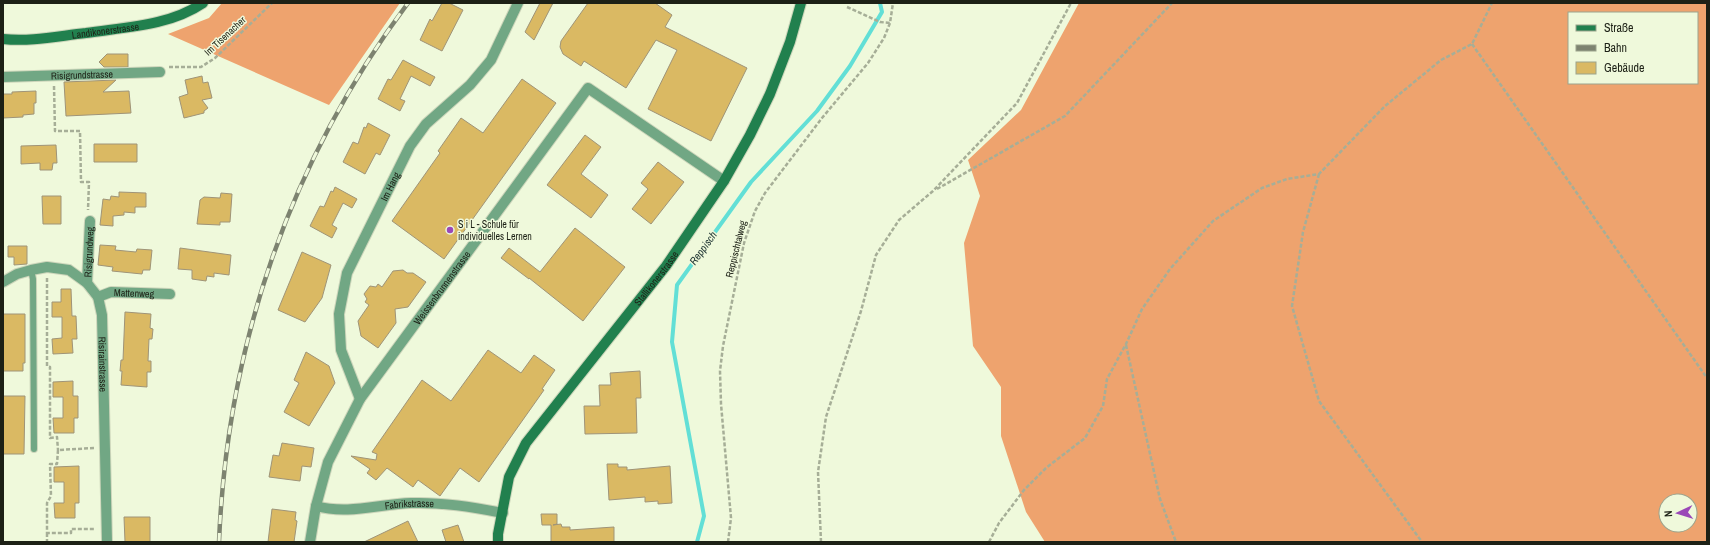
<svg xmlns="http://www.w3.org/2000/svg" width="1710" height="545" font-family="'Archivo Narrow',sans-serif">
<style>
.forest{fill:#eea36e;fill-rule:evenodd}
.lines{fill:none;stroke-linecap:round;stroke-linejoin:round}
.stream{stroke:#62dfd6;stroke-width:4}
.building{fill:#dab963;stroke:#9f9478}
.lane-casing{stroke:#cdd6bb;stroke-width:8}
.street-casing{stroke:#cdd6bb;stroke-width:12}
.secondary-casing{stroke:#cdd6bb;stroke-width:12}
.path{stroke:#a6ae97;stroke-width:2.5;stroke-dasharray:4 2;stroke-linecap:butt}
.lane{stroke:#71a784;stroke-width:6}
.street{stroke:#71a784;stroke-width:10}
.secondary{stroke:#21804e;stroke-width:10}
.rail-casing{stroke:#7d8370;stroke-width:4.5}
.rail{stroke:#eff9db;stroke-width:3;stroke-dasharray:9;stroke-linecap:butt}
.poi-dot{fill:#9a48b7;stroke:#eff9db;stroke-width:1.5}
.labels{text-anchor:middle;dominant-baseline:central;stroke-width:3;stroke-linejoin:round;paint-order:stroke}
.street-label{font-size:10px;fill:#1d2116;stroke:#eff9db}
.poi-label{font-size:10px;fill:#1d2116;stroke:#eff9db;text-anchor:start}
.water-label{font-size:11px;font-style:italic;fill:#1f3533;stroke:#eff9db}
</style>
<rect width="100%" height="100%" fill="#eff9db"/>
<path class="forest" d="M222,3H400L329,105L168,34L209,18Z
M1079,3H1707V542H1045L1026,512L1001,436V387L973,346L964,243L980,196L968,160L1021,110ZM1569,13H1697V83H1569ZM1666,501H1690V525H1666Z"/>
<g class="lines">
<path class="stream" d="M697,542L704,516L672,342L677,285L751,182L817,111L850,66L882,12L880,3"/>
</g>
<path class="building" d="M442,3H449L463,10L442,51L420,40L430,19L432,21Z
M540,3H553L534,40L525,32Z
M588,3H655L672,15L665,27L747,68L711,141L648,109L677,50L656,40L626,88L584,61L581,66L563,54L560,47L561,41Z
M107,54H128V67H104L99,62Z
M403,60L435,77L430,86L411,76L400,99L405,101L400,111L378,99L388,79L391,80Z
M202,76L203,83L208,82L212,98L202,100L208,108L204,111V113L184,118L179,97L188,94L185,80Z
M522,79L556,103L444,259L392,221L440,153L438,151L461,118L483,133Z
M116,80L103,92L129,91L131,113L66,116L64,82Z
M36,91V103H34V114L23,115V117L3,118V94H12V92Z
M368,123L390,135L380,155L376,153L365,174L343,162L353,142L358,144L364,127L366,128Z
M585,135L601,147L581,174L608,195L591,218L547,185Z
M94,144H137V162H94Z
M56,145L57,163H53L52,170H40V163L21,164V146Z
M658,162L684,182L651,224L632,209L648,189L641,183Z
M335,187L357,199L352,208L343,203L332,225L337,228L332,238L310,226L320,206L324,207L331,191L333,192Z
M119,192L146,193V207H135V213L124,212V215L113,216V226L100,225L103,199L110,200L111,196L119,197Z
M221,193L232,194L230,222H220V225L197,224L200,200L204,197L220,198Z
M42,196H61V224H43Z
M575,228L625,267L583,321L529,278V279L501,258L509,248L540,272Z
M100,245L116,246L115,250L136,252L137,249L152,250L150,270H143L142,274L112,271L113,267L98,265Z
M8,246H27V264L14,265V257H8Z
M180,248L231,255L229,275L214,273V277L207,276L206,281L192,279V270L178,269Z
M302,252L331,265L322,298L305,322L278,310Z
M403,270L407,273H413L426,282L408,307L395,309L396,323L378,348L361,336L358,321L369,305L365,302L367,299L364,294L370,286L376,287L378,284L382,287L393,271Z
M61,289H71L72,316H76L77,339H72L73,353L53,354L52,339L62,338V317H52V302H61Z
M125,312L151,314L150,328L153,329L152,339H149L148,361H151V372H147V387L121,385L122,371H120L121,360H123Z
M3,314H25V363H23V371H3Z
M488,350L521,373L534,355L555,370L542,389L544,390L479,482L460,468L440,496L418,480L413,487L387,468L376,480L367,473L370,469L351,456L376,460L377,454L372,452L422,380L451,401Z
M306,352L329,366L335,383L309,426L284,412L299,383L294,380Z
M640,371L641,398H636L637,433L585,434L584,406H600L599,385H611L610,373Z
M73,381V396H78V418H74V433H54L53,418H63V397H53V382Z
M3,396H25L24,454H3Z
M282,443L314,448L311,467L302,466L300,481L269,477L273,455L279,456Z
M607,464H618V467H627V470L670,466L672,503L658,504V501L645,502V497L609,500Z
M79,466V503H75V518H55L54,503H64V482H54V467Z
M272,509L296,512L295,520L297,521L294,542H268Z
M541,514H557V524L553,525L561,524L562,527H570V530L614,527V542H551V525H542Z
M124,517H150V542H125Z
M408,521L418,542H364Z
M458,525L464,542H446L442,530Z"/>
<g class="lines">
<g class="lane-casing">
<path id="lane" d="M31,270L33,279L34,449"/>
</g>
<g class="street-casing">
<g id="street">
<path id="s1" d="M3,77L160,72"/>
<path id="s2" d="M3,282L17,274L31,270L47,267L69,270L87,283L98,297L102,315L107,542"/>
<path id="s3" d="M87,283L90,221"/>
<path id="s4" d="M98,297L111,292L170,294"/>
<path id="s5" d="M360,399L341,350L339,314L347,273L410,146L426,124L470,85L491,60L518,3"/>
<path id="s6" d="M316,506C348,515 379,504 411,503C442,502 472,507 503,513"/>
<path id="s7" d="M310,542L316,506L328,462L360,399L588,88L724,181"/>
</g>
</g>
<g class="secondary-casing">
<g id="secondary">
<path id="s8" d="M3,39C31,42 58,36 86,33C126,27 169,26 203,3"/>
<path id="s9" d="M498,542V534L509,477L526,443L666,266L724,181L750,135L770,94L790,42L801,3"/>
</g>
</g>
<path class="path" d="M847,7L880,22L890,23
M1472,44L1707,378
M169,67H201L215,58L272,3
M54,86L55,131H80L81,182H89L88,210
M1319,174L1303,232L1292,306L1319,401L1422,542
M937,189L1065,116L1172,3
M47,278V366L50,367V438L57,437L58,450
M1126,345L1160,499L1176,542
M94,448L58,450L57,464H50L51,496L47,503V533H71V529H95
M47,533V542
M728,542L731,518L721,404L720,371L723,346L744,243L755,211L765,193L822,118L868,63L884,38L890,23L893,3
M821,542L818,472L826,417L861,311L876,255L899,220L933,191L1017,103L1071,3
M989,542L999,523L1024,490L1046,468L1085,438L1103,406L1107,379L1126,344L1142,309L1170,269L1213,221L1262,188L1287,179L1319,174L1385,106L1441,60L1472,44L1492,3"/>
<use href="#lane" class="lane"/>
<use href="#street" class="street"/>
<use href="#secondary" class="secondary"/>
<g class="rail-casing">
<path id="rail" d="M219,542C227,345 290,161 408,3"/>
</g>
<use href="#rail" class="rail"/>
</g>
<circle class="poi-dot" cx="450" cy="230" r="4"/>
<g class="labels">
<g class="street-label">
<text stroke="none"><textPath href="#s8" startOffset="103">Landikonerstrasse</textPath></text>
<text transform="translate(225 36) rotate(-43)">Im Tisenacher</text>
<text stroke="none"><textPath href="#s1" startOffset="79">Risigrundstrasse</textPath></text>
<text stroke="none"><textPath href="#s5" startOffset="227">Im Hang</textPath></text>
<text transform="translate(736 249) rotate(-76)">Reppischtalweg</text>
<text stroke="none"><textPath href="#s3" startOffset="31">Risigrundweg</textPath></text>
<text stroke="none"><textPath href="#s9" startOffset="314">Stallikonerstrasse</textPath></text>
<text stroke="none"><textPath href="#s7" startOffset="291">Weissenbrunnenstrasse</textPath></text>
<text stroke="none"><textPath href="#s4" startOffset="37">Mattenweg</textPath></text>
<text stroke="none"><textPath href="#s2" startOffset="177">Risirainstrasse</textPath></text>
<text stroke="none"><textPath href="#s6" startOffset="94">Fabrikstrasse</textPath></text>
</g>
<g class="poi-label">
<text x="458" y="224">S i L - Schule für<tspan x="458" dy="12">individuelles Lernen</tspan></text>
</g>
<g class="water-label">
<text transform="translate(703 248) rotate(-54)">Reppisch</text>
</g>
</g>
<rect width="1710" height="545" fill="none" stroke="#1d2116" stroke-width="8"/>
<rect x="1568" y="12" width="130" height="72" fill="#eff9db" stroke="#9ba38c"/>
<rect x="1576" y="25" width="20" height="6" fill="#21804e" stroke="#9ba38c"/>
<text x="1604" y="32" font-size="12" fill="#1d2116">Straße</text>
<rect x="1576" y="45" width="20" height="6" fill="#7d8370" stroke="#9ba38c"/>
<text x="1604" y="52" font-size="12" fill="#1d2116">Bahn</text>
<rect x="1576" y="62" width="20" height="12" fill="#dab963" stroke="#9ba38c"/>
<text x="1604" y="72" font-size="12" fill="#1d2116">Gebäude</text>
<g transform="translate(1678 513) rotate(266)"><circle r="19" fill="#eff9db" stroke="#9ba38c"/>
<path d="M0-3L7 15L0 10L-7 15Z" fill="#9a48b7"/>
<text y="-6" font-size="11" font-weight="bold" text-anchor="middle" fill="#1d2116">N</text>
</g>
</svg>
